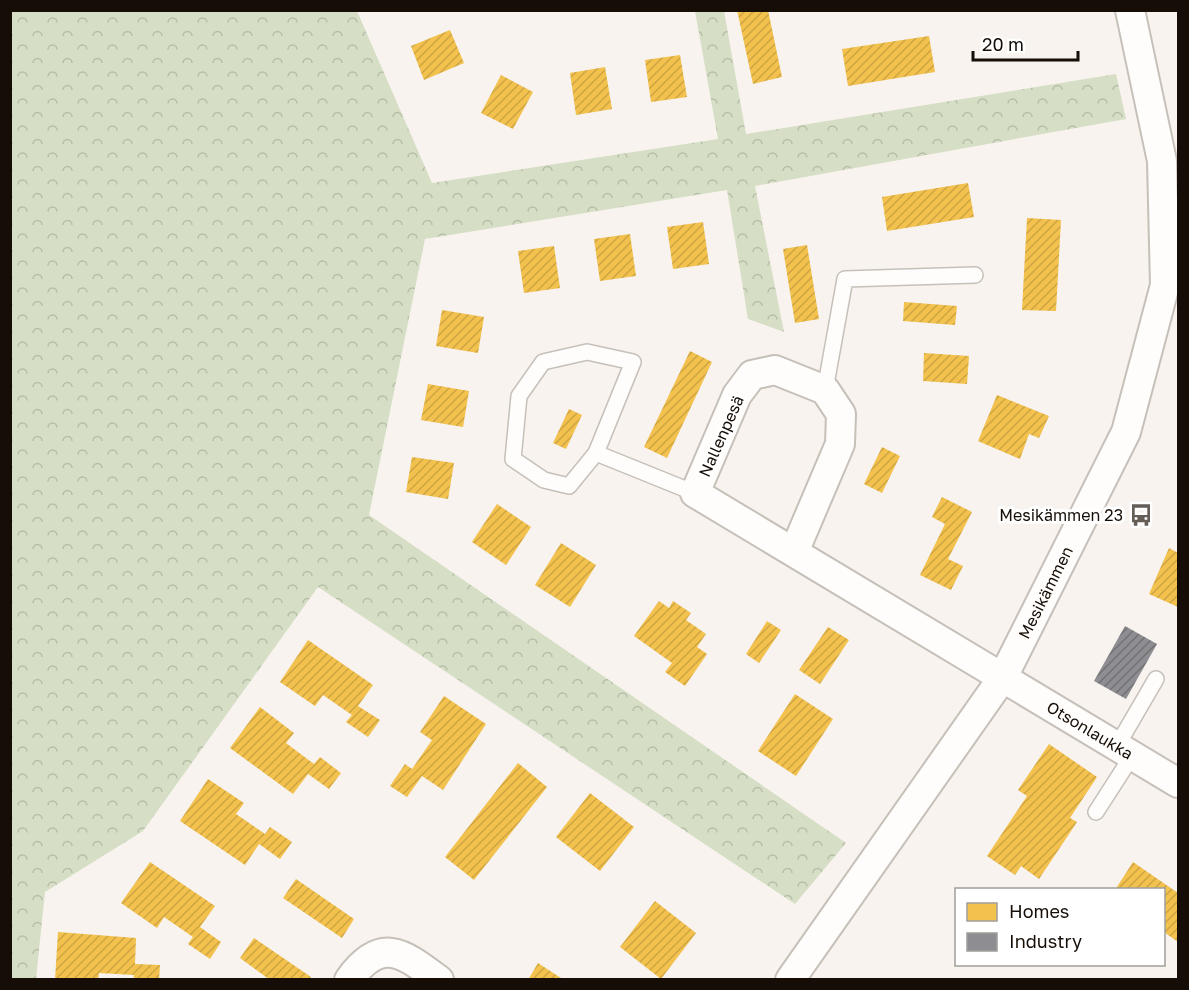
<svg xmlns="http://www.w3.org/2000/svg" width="1189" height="990" font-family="'Golos Text',sans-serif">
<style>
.forest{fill:url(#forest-crowns)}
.homes{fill:url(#homes-hatch)}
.industry{fill:url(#industry-hatch)}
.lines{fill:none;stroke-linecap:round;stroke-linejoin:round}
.lane-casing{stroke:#c6c0b9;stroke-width:18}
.street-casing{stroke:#c6c0b9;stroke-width:32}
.lane{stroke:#fefdfc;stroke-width:15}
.street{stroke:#fefdfc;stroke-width:28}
.labels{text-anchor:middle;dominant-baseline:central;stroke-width:6;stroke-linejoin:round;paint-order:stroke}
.street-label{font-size:16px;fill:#150d06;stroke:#fff}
.poi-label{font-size:16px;fill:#150d06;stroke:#fff;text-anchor:end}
</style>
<defs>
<pattern id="forest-crowns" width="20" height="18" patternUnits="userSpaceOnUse" patternTransform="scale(1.5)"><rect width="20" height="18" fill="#d6dfc5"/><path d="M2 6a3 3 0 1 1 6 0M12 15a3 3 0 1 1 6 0" fill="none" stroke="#b7bea8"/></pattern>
<pattern id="homes-hatch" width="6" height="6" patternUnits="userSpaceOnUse" patternTransform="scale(1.5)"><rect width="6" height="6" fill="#f2c14e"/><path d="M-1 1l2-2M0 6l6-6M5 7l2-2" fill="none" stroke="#cfa543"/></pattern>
<pattern id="industry-hatch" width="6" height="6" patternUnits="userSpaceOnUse" patternTransform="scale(1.5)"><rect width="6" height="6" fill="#8d8d92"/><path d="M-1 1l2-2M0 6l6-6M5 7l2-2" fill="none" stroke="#727275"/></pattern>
</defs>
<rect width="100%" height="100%" fill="#f8f3ee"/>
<path class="forest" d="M10,11H357L432,183L718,139L695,11H724L746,134L1116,74L1126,119L755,186L784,332L748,319L727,190L425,239L369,515L846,843L795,904L318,587L143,831L45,892L36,979H11Z"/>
<path class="homes" d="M737,10H768L782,77L753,84Z
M450,30L464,63L424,80L411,46Z
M929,36L935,72L848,86L842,49Z
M680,55L687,97L651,102L645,60Z
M605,67L612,109L576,115L570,73Z
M501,75L533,92L513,129L481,113Z
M968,183L974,217L887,231L882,197Z
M1027,218L1061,220L1056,311L1022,310Z
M703,222L709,264L673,269L667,227Z
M630,234L636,276L600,281L594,239Z
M807,245L819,319L795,323L783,249Z
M554,246L560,288L524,293L518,251Z
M904,302L957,306L955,325L903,321Z
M442,310L484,317L478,353L436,346Z
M690,351L712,362L667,458L644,447Z
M924,353L969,356L967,384L923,381Z
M428,384L469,391L463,427L421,420Z
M997,395L1049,416L1039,438L1029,434L1020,459L978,441Z
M569,409L582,415L566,449L553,443Z
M882,447L900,456L882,493L864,484Z
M412,457L454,463L448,499L406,492Z
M942,497L972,512L948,559L963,566L951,590L920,575L945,524L932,517Z
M497,504L531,527L506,565L472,542Z
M561,543L596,565L570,607L535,585Z
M1169,548L1178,553V607L1149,594Z
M659,601L669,608L673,601L691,613L686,620L706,634L697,647L707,654L685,686L665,672L672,663L634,636Z
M767,621L781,630L759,663L746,654Z
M828,627L849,640L820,684L799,670Z
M308,640L373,685L358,706L380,720L368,737L346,722L352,715L323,695L315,706L280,682Z
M795,694L833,719L796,776L758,751Z
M444,696L486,724L443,790L422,776L407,797L390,786L405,764L412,769L432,740L420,732Z
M260,707L294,733L286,743L314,764L320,757L341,773L329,789L308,774L293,794L230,748Z
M1049,744L1097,777L1070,818L1077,822L1039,879L1021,866L1015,875L987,856L1027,796L1018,790Z
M518,763L547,787L474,880L445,857Z
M208,779L244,803L236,814L265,834L270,827L292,842L280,859L259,844L245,865L180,821Z
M590,793L634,827L600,871L556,837Z
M150,862L215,906L200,927L221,942L210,959L188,944L193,937L164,917L157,928L121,903Z
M1133,862L1178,893V942L1164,932V890H1115Z
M296,879L354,919L342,938L283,898Z
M655,901L696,933L661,979L620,947Z
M58,932L136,938L135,964L160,965L159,980H133L134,975L99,973L98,980H55Z
M254,938L311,977L309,980H270L240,958Z
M538,963L564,980H528Z"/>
<path class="industry" d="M1125,626L1157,644L1126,699L1094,681Z"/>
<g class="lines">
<g class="lane-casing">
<path id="lane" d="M587,352L633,362L596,453L569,486L544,480L513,459L519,396L543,362Z
M825,390L845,279L975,275
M596,453L695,493
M1117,746L1156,679
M1096,812L1132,756"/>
</g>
<g class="street-casing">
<g id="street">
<path id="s1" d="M794,552L840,444L841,414L825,390L775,370L752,375L737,395L695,493L1178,783"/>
<path d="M349,980C381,935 403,953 439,980"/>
<path id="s2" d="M790,980L1003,677L1126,432L1165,285L1162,161L1130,10"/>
</g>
</g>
<use href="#lane" class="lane"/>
<use href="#street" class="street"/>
</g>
<defs>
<g id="bus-bare" transform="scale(1.8)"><path d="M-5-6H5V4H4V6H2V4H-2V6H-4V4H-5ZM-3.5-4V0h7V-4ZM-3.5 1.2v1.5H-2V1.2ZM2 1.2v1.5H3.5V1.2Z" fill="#645e57" stroke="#fff" stroke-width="2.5" paint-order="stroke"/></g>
</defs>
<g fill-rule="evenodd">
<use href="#bus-bare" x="1141" y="515"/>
</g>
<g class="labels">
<g class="street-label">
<text transform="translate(721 436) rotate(-66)">Nallenpesä</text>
<text stroke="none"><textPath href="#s2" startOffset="465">Mesikämmen</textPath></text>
<text stroke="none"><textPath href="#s1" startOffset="846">Otsonlaukka</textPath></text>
</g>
<g class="poi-label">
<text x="1123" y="515">Mesikämmen 23</text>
</g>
</g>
<rect width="1189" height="990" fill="none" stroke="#150d06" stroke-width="24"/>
<rect x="955" y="888" width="210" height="78" fill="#ffffff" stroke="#a19e9b" stroke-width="1.5"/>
<rect x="967" y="903" width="30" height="18" fill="#f2c14e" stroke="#a19e9b" stroke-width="1.5"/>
<text x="1009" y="918" font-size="18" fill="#150d06">Homes</text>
<rect x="967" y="933" width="30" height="18" fill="#8d8d92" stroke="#a19e9b" stroke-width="1.5"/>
<text x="1009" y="948" font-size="18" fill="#150d06">Industry</text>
<path d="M973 51v9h105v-9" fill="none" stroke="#150d06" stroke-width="3"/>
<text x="982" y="51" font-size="18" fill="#150d06" stroke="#ffffff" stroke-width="4.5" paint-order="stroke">20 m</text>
</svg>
